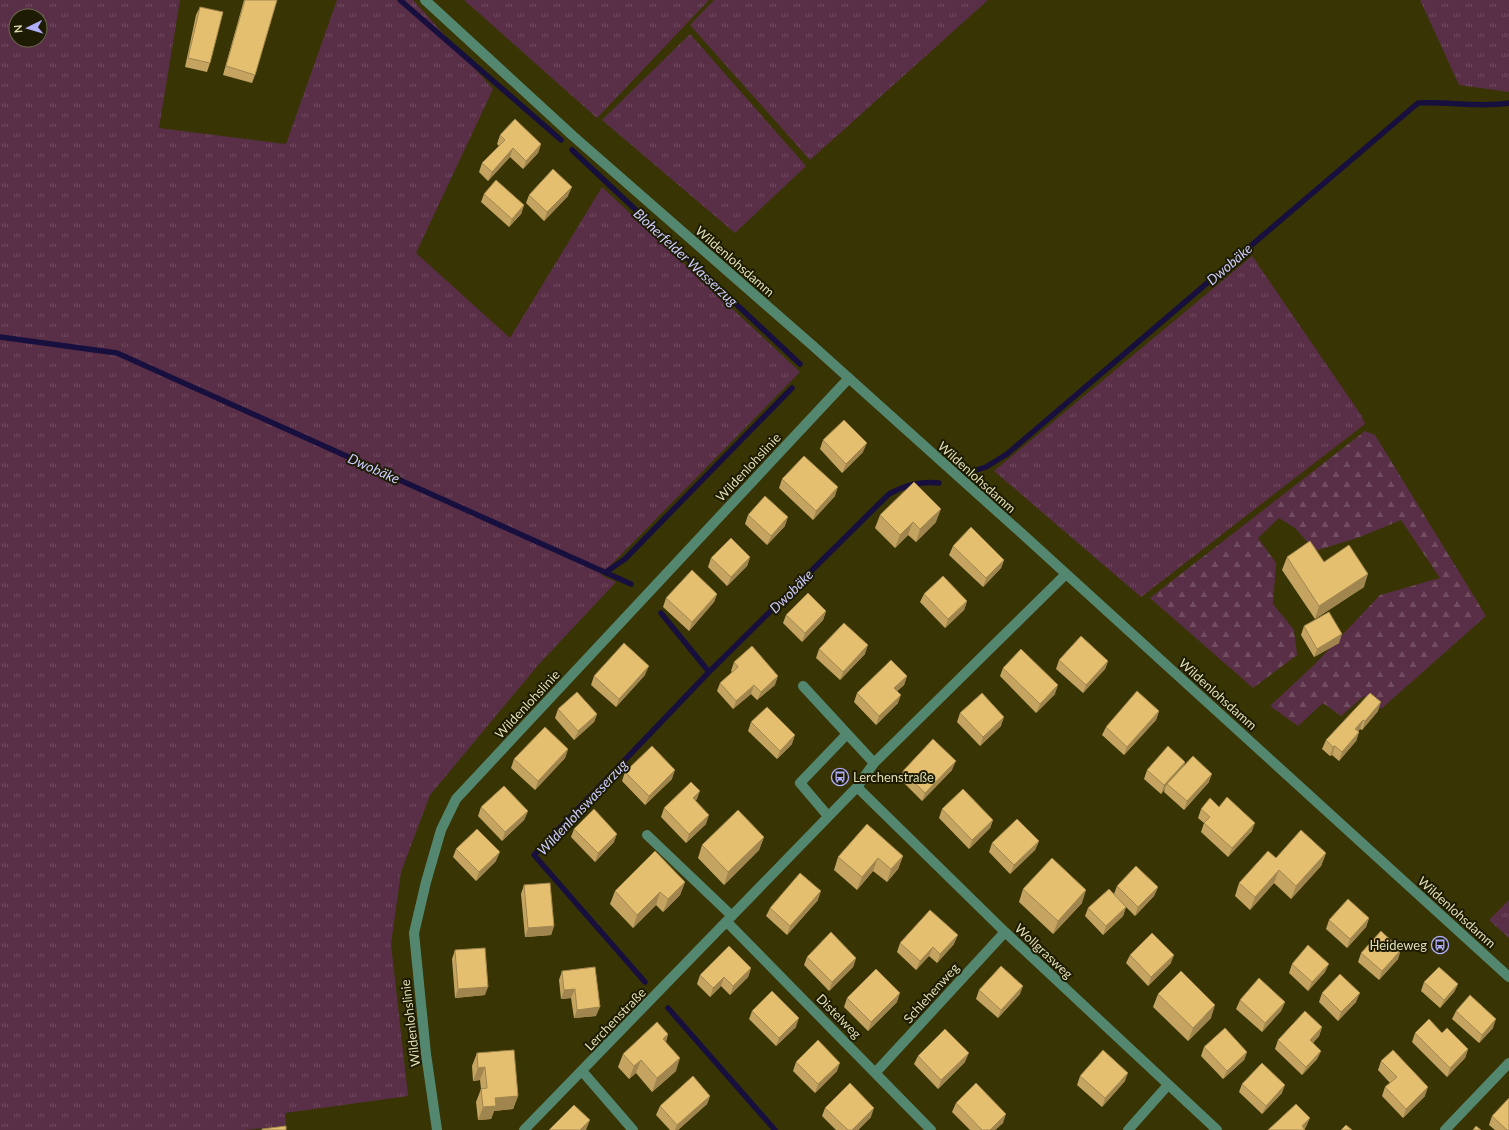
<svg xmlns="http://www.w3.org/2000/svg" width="1509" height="1130" font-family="Lato,sans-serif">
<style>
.grass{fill:url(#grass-tufts);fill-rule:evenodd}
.forest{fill:url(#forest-firs)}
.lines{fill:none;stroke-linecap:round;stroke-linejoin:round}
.stream{stroke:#170f3e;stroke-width:5.5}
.minor{stroke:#548770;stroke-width:10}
.wall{fill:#c4a460}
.shaded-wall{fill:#a0864e}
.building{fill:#e4bf70;stroke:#a0864e}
.labels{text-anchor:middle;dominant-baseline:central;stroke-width:4;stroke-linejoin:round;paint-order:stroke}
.street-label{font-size:13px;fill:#e1dfb6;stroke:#1d1b02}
.poi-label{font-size:13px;fill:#e1dfb6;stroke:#1d1b02;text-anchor:start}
.water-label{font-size:14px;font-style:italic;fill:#ccf;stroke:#1d1b02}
</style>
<defs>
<pattern id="grass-tufts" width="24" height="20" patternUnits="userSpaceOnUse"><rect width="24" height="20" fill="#592f48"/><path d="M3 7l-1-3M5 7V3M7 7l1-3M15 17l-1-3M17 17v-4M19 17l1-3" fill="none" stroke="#714d60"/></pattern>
<pattern id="forest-firs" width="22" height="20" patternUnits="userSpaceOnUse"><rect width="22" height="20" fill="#592f48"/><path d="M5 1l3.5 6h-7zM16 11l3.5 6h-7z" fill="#714d60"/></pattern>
</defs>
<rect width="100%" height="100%" fill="#383404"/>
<path class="grass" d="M0,0H180L159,128L286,144L337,0H413L493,89L416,253L510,338L602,187L800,372L601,575L616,582L539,664L430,795L401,872L391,944L408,1096L285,1113L286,1126L245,1130H0ZM16,16H40V40H16Z
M464,0H709L597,118Z
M714,0H988L810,160L690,25Z
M1420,0H1509V92L1459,85Z
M690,34L806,166L735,233L602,120Z
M1252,256L1361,415L1365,424L1141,597L994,471Z
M1509,900V938L1489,920Z"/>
<path class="forest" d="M1365,431L1375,435L1486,616L1381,709L1364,696L1341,716L1323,703L1298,726L1270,706L1314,665L1380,595L1440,578L1401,520L1360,537L1315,551L1295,528L1279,518L1258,538L1276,563L1273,604L1294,630L1297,655L1253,688L1150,598Z"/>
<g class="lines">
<path class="stream" d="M400,0L561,140
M572,150L800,364
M0,337L117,353L631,584
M964,474L986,467L1007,454L1418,103C1448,101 1479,108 1509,103
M606,572L625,559L792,388
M661,613L709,672L889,494C906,485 920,481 939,483
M645,982L534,855L709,672
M668,1008L775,1130"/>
<path class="minor" d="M425,0L573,136L812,345L1029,540L1509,977
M803,686L874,763
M857,787L1005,932L1217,1130
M828,816L800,783L847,734
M647,835L732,916
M727,922L931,1130
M582,1071L633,1130
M876,1072L1005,932
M437,1130L426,1054L414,933L426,882L441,830L456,799L849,378
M524,1130L857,787L874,763L1066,574
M1128,1130L1168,1085
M1445,1130L1509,1063"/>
</g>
<path class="wall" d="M244,0H277L255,75L252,83L223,75Z
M200,7L210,63L207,72L185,67L196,15Z
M500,135L541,144L538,153L523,169L510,157L488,181L479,172L482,163L499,146L497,144Z
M484,194L524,205L521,214L509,227L481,202Z
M529,195L568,196L544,221L526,203Z
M823,440L863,452L842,473L820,449Z
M782,479L835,496L813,520L779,488Z
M748,515L785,526L767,545L745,524Z
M880,515L936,522L916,542L908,535L895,548L875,528Z
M953,546L1004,560L1001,568L983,587L949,555Z
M750,557L747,566L727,586L708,567L711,558Z
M1287,557L1364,587L1315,619L1282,570Z
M717,594L714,602L689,631L663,607L666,598Z
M924,594L967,601L964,610L945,628L920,602Z
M826,611L823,620L802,642L783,623L786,615Z
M1304,626L1339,643L1314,657L1301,635Z
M819,649L865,654L840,680L816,658Z
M1059,660L1108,661L1105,669L1083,693L1056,669Z
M734,662L775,685L757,700L751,694L733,709L717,691L720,683L732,672L731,671Z
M1003,668L1055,694L1036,713L1000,676Z
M645,675L616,707L591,685L594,676Z
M907,676L904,685L897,691L898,703L876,725L854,702L857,693Z
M558,709L597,714L594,722L574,740L555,718Z
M1159,711L1156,720L1124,755L1102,735L1106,727Z
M1378,711L1362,730L1360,729L1358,731L1359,732L1356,741L1339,761L1332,755L1330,756L1322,749L1326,740Z
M960,713L1001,726L980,746L957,722Z
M751,722L792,744L777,759L748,731Z
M568,749L565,758L535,790L511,768L514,759Z
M1185,762L1184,765L1209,782L1184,810L1164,792L1165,789L1161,794L1144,779L1147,770Z
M952,770L922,801L900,779L903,771Z
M625,772L672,779L645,805L622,781Z
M697,799L695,801L706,824L686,843L661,817L664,808Z
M481,807L528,811L524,820L502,841L478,816Z
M1219,807L1252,831L1228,857L1201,832L1204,823L1198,818L1201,809Z
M942,809L993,820L990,828L969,849L939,818Z
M574,829L614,842L595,862L571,837Z
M764,837L759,850L724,885L698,858L702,845Z
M1039,841L1035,850L1010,874L989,852L992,843Z
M456,849L496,861L476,881L453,857Z
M1326,853L1321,866L1291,899L1274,883L1250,910L1235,896L1239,883L1276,858Z
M903,856L898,869L887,882L873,871L857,890L834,870L838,857Z
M685,882L680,895L663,912L656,905L633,928L610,904L615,891Z
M524,885L554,926L551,935L525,937L521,894Z
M1117,886L1158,887L1154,896L1135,916L1121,902L1126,907L1123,916L1103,935L1085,916L1088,908L1114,894Z
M1023,889L1082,903L1053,934L1019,902Z
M818,900L787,935L766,916L770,908Z
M1369,918L1366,927L1347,948L1326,929L1329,920Z
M900,943L954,944L937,963L929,956L916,970L897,952Z
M455,950L485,995L455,998L452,959Z
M1361,953L1398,959L1379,980L1358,962Z
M1130,955L1171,963L1148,986L1126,963Z
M807,957L856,958L853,967L829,991L804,965Z
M1292,964L1325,972L1308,991L1289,973Z
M751,968L748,977L730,995L721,986L710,997L697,984L700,975Z
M562,971L596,1016L574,1018L571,998L561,999L559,980Z
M1424,982L1458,984L1454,992L1440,1008L1421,991Z
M979,990L1020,994L998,1018L976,999Z
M1322,993L1356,1002L1338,1021L1319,1002Z
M1158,994L1211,1018L1188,1041L1153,1007Z
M847,998L897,1002L868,1031L844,1007Z
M1240,1000L1285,1002L1281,1011L1262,1032L1236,1009Z
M752,1011L796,1027L776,1046L749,1019Z
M1456,1011L1493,1028L1479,1043L1452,1019Z
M1322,1027L1319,1036L1313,1043L1321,1051L1317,1059L1302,1075L1275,1049L1278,1040Z
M1415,1033H1442L1468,1049L1465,1058L1447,1077L1412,1042Z
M668,1034L666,1042L676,1071L652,1092L636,1073L629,1079L618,1067L623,1054Z
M1204,1047L1247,1052L1244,1060L1223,1079L1201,1056Z
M477,1053L518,1096L513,1109L494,1111L491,1119L478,1120L476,1102L481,1089L480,1080L473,1081L472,1066Z
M918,1056L965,1062L938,1089L914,1064Z
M1381,1061L1425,1096L1403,1118L1382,1096L1385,1087L1390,1083L1378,1070Z
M796,1062L837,1071L815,1093L793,1071Z
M1080,1076L1125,1081L1102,1107L1077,1085Z
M1242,1084L1282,1093L1262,1114L1239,1092Z
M710,1096L707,1104L678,1130H670L656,1115L660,1106Z
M956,1103L1003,1123L995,1130H970L952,1112Z
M825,1108L871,1117L858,1130H836L822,1116Z
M1492,1116L1509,1130H1495L1489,1125Z"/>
<path class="shaded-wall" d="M541,144L538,153L523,169L526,161Z
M513,148L510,157L488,181L492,172Z
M572,187L568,196L544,221L547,212Z
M524,205L521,214L509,227L512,219Z
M867,443L863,452L842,473L846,464Z
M838,487L835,496L813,520L816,511Z
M941,509L936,522L916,542L920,529Z
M788,517L785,526L767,545L771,536Z
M913,522L908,535L895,548L900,535Z
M750,557L747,566L727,586L731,577Z
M1004,560L1001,568L983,587L986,578Z
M1368,574L1364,587L1315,619L1319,606Z
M717,594L714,602L689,631L692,622Z
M967,601L964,610L945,628L948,619Z
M826,611L823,620L802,642L805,633Z
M1342,634L1339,643L1314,657L1317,649Z
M868,645L865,654L840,680L843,672Z
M1108,661L1105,669L1083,693L1086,685Z
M649,666L645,675L616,707L619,699Z
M778,676L775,685L757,700L761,692Z
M907,676L904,685L891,697L894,688Z
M754,685L751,694L733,709L736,701Z
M1058,685L1055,694L1036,713L1040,704Z
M901,695L898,703L876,725L879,716Z
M1381,702L1378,711L1362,730L1365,721Z
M1159,711L1156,720L1124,755L1127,747Z
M597,714L594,722L574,740L578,731Z
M1004,717L1001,726L980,746L983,737Z
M1363,720L1360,729L1352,737L1355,729Z
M1359,732L1356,741L1339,761L1342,752Z
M795,735L792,744L777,759L780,751Z
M1335,746L1332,755L1330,756L1333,747Z
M568,749L565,758L535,790L538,781Z
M956,761L952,770L922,801L925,793Z
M1185,762L1182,771L1167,784L1165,789L1161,794L1164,785Z
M675,770L672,779L645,805L649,796Z
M1212,774L1209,782L1184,810L1187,801Z
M700,791L697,799L689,806L693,798Z
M528,811L524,820L502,841L505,832Z
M709,815L706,824L686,843L689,834Z
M993,820L990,828L969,849L972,840Z
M1255,823L1252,831L1228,857L1232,848Z
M617,834L614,842L595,862L598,853Z
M764,837L759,850L724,885L728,872Z
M1039,841L1035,850L1010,874L1014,865Z
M500,852L496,861L476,881L479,872Z
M1326,853L1321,866L1291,899L1296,886Z
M903,856L898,869L887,882L891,869Z
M878,858L873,871L857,890L862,877Z
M1279,870L1274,883L1250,910L1255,897Z
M685,882L680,895L663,912L668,899Z
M1158,887L1154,896L1135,916L1138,907Z
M1086,890L1082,903L1053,934L1058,921Z
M821,891L818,900L787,935L790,926Z
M660,892L656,905L633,928L637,915Z
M1126,907L1123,916L1103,935L1106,926Z
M1369,918L1366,927L1347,948L1350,939Z
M554,926L551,935L525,937L528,928Z
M958,935L954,944L937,963L940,954Z
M933,947L929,956L916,970L920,961Z
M1401,950L1398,959L1379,980L1382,971Z
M1174,955L1171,963L1148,986L1151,977Z
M856,958L853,967L829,991L832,982Z
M1329,964L1325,972L1308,991L1312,982Z
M751,968L748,977L730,995L733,986Z
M724,977L721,986L710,997L713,988Z
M1458,984L1454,992L1440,1008L1444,1000Z
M1023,986L1020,994L998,1018L1001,1010Z
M488,987L485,995L455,998L458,989Z
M575,989L571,998L561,999L564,990Z
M900,993L897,1002L868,1031L871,1022Z
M1360,993L1356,1002L1338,1021L1341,1012Z
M1285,1002L1281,1011L1262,1032L1265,1023Z
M1215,1005L1211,1018L1188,1041L1193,1028Z
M600,1007L596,1016L574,1018L577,1010Z
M799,1018L796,1027L776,1046L779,1038Z
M1496,1019L1493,1028L1479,1043L1482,1035Z
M1322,1027L1319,1036L1307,1049L1310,1040Z
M668,1034L664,1047L663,1039Z
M1468,1049L1465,1058L1447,1077L1450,1068Z
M1321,1051L1317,1059L1302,1075L1306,1067Z
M1247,1052L1244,1060L1223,1079L1227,1071Z
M969,1053L965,1062L938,1089L941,1080Z
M680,1058L676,1071L652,1092L657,1078Z
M641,1060L636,1073L629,1079L634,1066Z
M840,1063L837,1071L815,1093L818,1084Z
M485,1067L480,1080L473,1081L478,1068Z
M1128,1073L1125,1081L1102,1107L1105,1098Z
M1285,1085L1282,1093L1262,1114L1266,1106Z
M1428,1087L1425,1096L1403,1118L1406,1109Z
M518,1096L513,1109L494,1111L491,1119L478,1120L483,1107L495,1098Z
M710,1096L707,1104L678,1130H675L677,1125Z
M874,1108L871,1117L858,1130H852Z
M1006,1114L1003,1123L995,1130H990Z
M1310,1118L1306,1127L1304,1130L1302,1126Z
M590,1120L586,1130H580Z"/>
<path class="building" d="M245,0H277L255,75L226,66Z
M200,7L223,12L210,63L188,58Z
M515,119L541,144L526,161L513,148L492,172L482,163L505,140L500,135Z
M553,169L572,187L547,212L529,195Z
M496,180L524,205L512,219L484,194Z
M844,420L867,443L846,464L823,440Z
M804,456L838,487L816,511L782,479Z
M914,482L941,509L920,529L913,522L900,535L880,515Z
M765,496L788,517L771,536L748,515Z
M971,527L1004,560L986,578L953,546Z
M731,538L750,557L731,577L711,558Z
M1310,541L1324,562L1349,545L1368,574L1319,606L1287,557Z
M692,570L717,594L692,622L666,598Z
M943,576L967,601L948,619L924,594Z
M808,593L826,611L805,633L786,615Z
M1329,612L1342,634L1317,649L1304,626Z
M844,623L868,645L843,672L819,649Z
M1081,636L1108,661L1086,685L1059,660Z
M624,643L649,666L619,699L594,676Z
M752,646L778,676L761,692L754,685L736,701L720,683L738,667L734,662Z
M1021,649L1058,685L1040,704L1003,668Z
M891,660L907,676L894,688L901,695L879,716L857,693Z
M1137,691L1159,711L1127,747L1106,727Z
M577,692L597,714L578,731L558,709Z
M982,693L1004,717L983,737L960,713Z
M1370,693L1381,702L1365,721L1363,720L1355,729L1359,732L1342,752L1335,746L1333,747L1326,740Z
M767,707L795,735L780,751L751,722Z
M545,727L568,749L538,781L514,759Z
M933,739L956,761L925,793L903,771Z
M652,746L675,770L649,796L625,772Z
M1168,746L1185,762L1164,785L1147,770Z
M1193,756L1212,774L1187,801L1167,784Z
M691,782L700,791L693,798L709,815L689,834L664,808Z
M504,786L528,811L505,832L481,807Z
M963,789L993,820L972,840L942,809Z
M1227,797L1255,823L1232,848L1204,823L1210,817L1201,809L1210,798L1219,807Z
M594,809L617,834L598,853L574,829Z
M738,810L764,837L728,872L702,845Z
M1017,819L1039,841L1014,865L992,843Z
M867,824L903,856L891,869L878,858L862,877L838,857Z
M477,829L500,852L479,872L456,849Z
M1301,830L1326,853L1296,886L1279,870L1255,897L1239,883L1268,851L1276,858Z
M655,851L685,882L668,899L660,892L637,915L615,891Z
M1052,858L1086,890L1058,921L1023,889Z
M1136,866L1158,887L1138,907L1117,886Z
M800,873L821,891L790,926L770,908Z
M550,883L554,926L528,928L524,885Z
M1109,889L1126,907L1106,926L1088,908Z
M1348,899L1369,918L1350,939L1329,920Z
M930,910L958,935L940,954L933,947L920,961L900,943Z
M1381,931L1401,950L1382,971L1361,953Z
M831,932L856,958L832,982L807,957Z
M1152,933L1174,955L1151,977L1130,955Z
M1308,945L1329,964L1312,982L1292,964Z
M729,946L751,968L733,986L724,977L713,988L700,975Z
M485,948L488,987L458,989L455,950Z
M1001,966L1023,986L1001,1010L979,990Z
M595,967L600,1007L577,1010L575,989L564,990L562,971Z
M1439,967L1458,984L1444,1000L1424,982Z
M876,969L900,993L871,1022L847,998Z
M1181,971L1215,1005L1193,1028L1158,994Z
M1340,974L1360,993L1341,1012L1322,993Z
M1259,978L1285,1002L1265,1023L1240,1000Z
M772,991L799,1018L779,1038L752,1011Z
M1470,995L1496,1019L1482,1035L1456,1011Z
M1305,1011L1322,1027L1310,1040L1321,1051L1306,1067L1278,1040Z
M1429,1019L1442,1033L1447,1028L1468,1049L1450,1068L1415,1033Z
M657,1022L668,1034L663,1039L680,1058L657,1078L641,1060L634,1066L623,1054Z
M1225,1028L1247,1052L1227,1071L1204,1047Z
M945,1029L969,1053L941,1080L918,1056Z
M818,1040L840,1063L818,1084L796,1062Z
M514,1050L518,1096L495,1098L496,1106L483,1107L481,1089L487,1088L485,1067L478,1068L477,1053Z
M1103,1050L1128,1073L1105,1098L1080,1076Z
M1393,1050L1428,1087L1406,1109L1385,1087L1397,1077L1381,1061Z
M1262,1063L1285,1085L1266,1106L1242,1084Z
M693,1076L710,1096L677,1125L660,1106Z
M850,1083L874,1108L852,1130H848L825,1108Z
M976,1083L1006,1114L990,1130H982L956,1103Z
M1509,1098V1130H1507L1492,1116Z
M1296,1104L1310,1118L1302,1126L1305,1130H1268Z
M574,1105L590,1120L580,1130H549Z
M1346,1125L1352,1130H1341Z
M286,1126V1130H262V1129Z
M1476,1126L1481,1130H1473Z"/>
<defs>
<g id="bus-ring" transform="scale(0.9)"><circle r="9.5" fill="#1d1b02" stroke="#b0aefa" stroke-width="1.5"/><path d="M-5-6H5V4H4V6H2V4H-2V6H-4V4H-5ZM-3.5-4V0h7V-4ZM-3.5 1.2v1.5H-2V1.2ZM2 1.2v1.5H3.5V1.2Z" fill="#b0aefa"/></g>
</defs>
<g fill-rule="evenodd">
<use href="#bus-ring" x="840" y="777"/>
<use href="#bus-ring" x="1440" y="945"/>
</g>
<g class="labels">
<g class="street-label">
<text transform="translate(735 261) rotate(41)">Wildenlohsdamm</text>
<text transform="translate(748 467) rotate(-47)">Wildenlohslinie</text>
<text transform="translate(977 477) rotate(42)">Wildenlohsdamm</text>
<text transform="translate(1218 694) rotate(42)">Wildenlohsdamm</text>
<text transform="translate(527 704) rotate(-47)">Wildenlohslinie</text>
<text transform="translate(1457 912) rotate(42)">Wildenlohsdamm</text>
<text transform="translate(1044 951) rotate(43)">Wollgrasweg</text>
<text transform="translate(931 993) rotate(-48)">Schlehenweg</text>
<text transform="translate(839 1016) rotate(45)">Distelweg</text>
<text transform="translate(615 1019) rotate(-46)">Lerchenstraße</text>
<text transform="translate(410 1023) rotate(-97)">Wildenlohslinie</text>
</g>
<g class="poi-label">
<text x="853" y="777">Lerchenstraße</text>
<text x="1427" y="945" text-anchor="end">Heideweg</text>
</g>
<g class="water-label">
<text transform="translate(686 257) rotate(43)">Bloherfelder Wasserzug</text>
<text transform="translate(1229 264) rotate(-41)">Dwobäke</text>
<text transform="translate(374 468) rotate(24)">Dwobäke</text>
<text transform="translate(791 591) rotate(-45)">Dwobäke</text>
<text transform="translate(582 807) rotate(-47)">Wildenlohswasserzug</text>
</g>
</g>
<g transform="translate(28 28) rotate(265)"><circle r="19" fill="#1d1b02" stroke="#6b694a"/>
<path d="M0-3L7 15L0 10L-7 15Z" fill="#b0aefa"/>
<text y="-6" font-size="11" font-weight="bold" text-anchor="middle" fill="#e1dfb6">N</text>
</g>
</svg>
